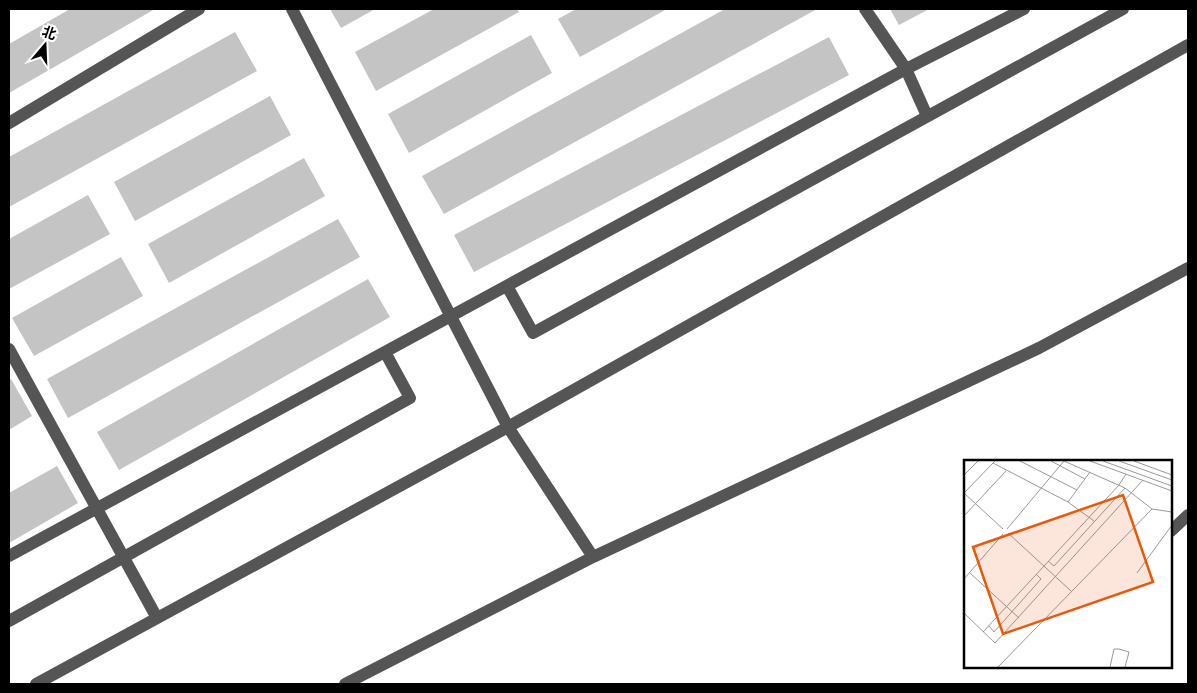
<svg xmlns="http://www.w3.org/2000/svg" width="1197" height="693" font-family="'IBM Plex Sans','Noto Sans SC',sans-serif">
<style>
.building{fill:#c4c4c4}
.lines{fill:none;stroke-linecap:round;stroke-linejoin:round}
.minor{stroke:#555;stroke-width:12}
.inset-road{fill:none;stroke:#999;stroke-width:1}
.view{fill:#e8590c;fill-opacity:0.15;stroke:#e8590c;stroke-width:2.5}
.inset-edge{fill:none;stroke:#000;stroke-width:2.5}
</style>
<rect width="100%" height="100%" fill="#fff"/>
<path class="building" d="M70,9H155L9,93V44Z
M330,9H375L341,28Z
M434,9H517L519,12L376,91L355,52Z
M576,9H667L580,57L558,19Z
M725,9H817L444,214L422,176Z
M890,9H929L899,25Z
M235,32L257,71L9,207V157Z
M531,35L552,73L409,153L388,114Z
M829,37L849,75L474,272L454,235Z
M270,96L291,135L135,221L114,182Z
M304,158L325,196L169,283L148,244Z
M88,195L110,234L9,289V239Z
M338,219L360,257L68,418L47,379Z
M121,257L143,296L34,356L12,318Z
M368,279L390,317L119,470L97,432Z
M11,379L32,416L9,430V380Z
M57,466L78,503L9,543V493Z"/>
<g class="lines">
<path class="minor" d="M292,9L508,427L593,557
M865,9L906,69L927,116
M9,123L199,9
M507,286L533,333L1123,9
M9,349L157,618
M1171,531L1188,515
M9,556L906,69L1024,9
M9,621L410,398L385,352
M36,684L508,427L1188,45
M345,684L593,557L1039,348L1188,268"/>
</g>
<g transform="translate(964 460)">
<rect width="208" height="208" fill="#fff"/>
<path class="inset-road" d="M56,1L113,30M87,1L121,19M100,1L161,28L188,49M126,1L208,31M139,1L208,26M155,1L208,20M170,1L208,15M29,3L104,42L130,61M0,15L14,1M0,33L39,69M0,33L31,1M104,42L126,12M0,56L42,11M43,69L100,1M44,73L107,131M84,101L90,106L161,28M6,113L55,158M173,113L208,65M0,119L39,74M0,153L31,183L179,20M25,166L30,172L77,119L72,114M19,172L155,25L162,14M34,207L188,49L208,52M146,207L150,189H155L165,192L161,207"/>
<path class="view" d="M159,35L189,122L39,174L9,87Z"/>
<rect width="208" height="208" class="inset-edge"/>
</g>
<rect width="1197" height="693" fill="none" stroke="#000000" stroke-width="20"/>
<g transform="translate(45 45) rotate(19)" stroke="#ffffff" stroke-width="4" paint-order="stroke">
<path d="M0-4L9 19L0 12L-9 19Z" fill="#000000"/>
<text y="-8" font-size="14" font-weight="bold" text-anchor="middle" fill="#000000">北</text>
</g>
</svg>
